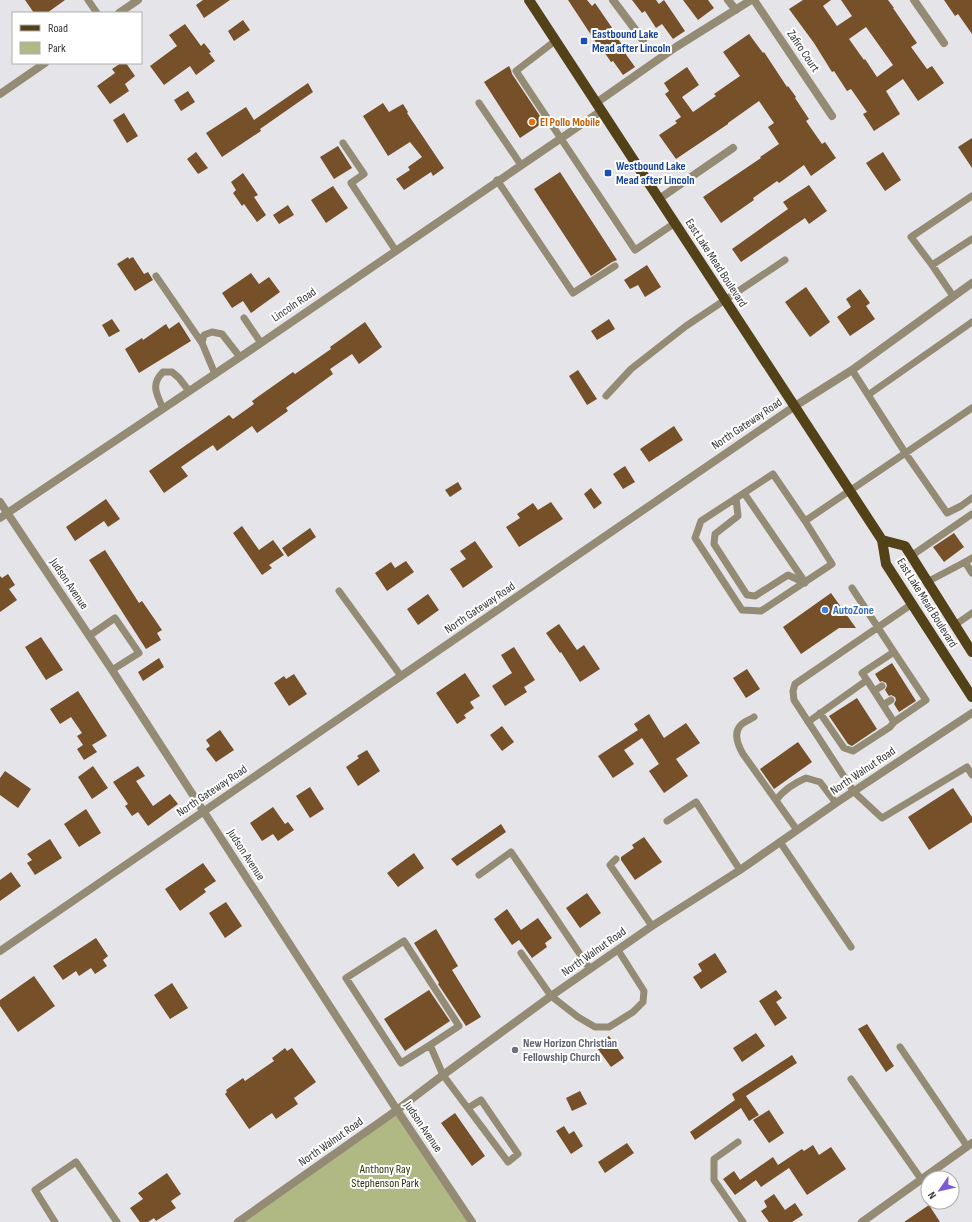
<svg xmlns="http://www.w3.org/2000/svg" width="972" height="1222" font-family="'Sofia Sans Condensed',sans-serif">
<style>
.green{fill:#b0b984}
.building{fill:#755029;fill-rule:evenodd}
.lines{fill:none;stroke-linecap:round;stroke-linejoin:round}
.service{stroke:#948b75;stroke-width:7}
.minor{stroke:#948b75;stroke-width:8}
.tertiary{stroke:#948b75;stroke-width:8}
.primary{stroke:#534218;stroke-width:10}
.transit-dot{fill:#1a4fb4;stroke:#fff;stroke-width:1.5}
.food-dot{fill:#e8710a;stroke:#fff;stroke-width:1.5}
.shop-dot{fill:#3f7fe0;stroke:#fff;stroke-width:1.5}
.worship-dot{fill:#6b7280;stroke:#fff;stroke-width:1.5}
.labels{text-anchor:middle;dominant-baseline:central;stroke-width:4;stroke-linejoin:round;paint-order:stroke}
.transit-label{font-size:12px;font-weight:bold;fill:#164399;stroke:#fff;text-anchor:start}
.street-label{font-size:12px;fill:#363638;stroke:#fff}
.food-label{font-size:12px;font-weight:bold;fill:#c56008;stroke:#fff;text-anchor:start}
.shop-label{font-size:12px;font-weight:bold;fill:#366cbe;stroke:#fff;text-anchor:start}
.worship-label{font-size:12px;font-weight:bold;fill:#5b616d;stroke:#fff;text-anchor:start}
.park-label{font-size:12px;fill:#2d3207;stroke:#fff}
</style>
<rect width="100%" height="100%" fill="#e5e4e9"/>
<path class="green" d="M397,1110L472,1222H237Z"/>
<path class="building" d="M25,0H65L47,13H34Z
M203,0H230L204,18L196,5Z
M568,0H587L592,6L595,3L617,35L616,36L627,52L625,53L635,67L623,75L613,61L611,62L600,46L599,47Z
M632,0H656L659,4L664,0L685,31L673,39L662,24L656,28L645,11L642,13Z
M683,0H708L714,8L698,20Z
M803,0H831L823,6L837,26L852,16L841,0H888L894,8H893L917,43L911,47L927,69L932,66L944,83L918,101L903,79L886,91L900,114L874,131L863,114L867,112L851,89L847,91L834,71L832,72L814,43L789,9ZM866,27L893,65L877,77L865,59L864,60L849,39Z
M944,0H972V34L958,14L955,16Z
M243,20L250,30L234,41L228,31Z
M185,24L201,46L204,43L211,52L209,53L215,61L196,75L190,66L164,85L150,66L177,46L169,35Z
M749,34L763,53L764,52L787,87L788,86L796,97L795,98L809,119L806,121L822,144L825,142L836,158L811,176L804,165L779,183L777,181L753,198L754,200L721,223L703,197L761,158L760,157L779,144L768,127L774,123L759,101L728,123V124L676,159L659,135L677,123L675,121L681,117L665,94L669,91L664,83L687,67L699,85L682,97L693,112L716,96L714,94L740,76L723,52Z
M121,63H126L135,76L125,84L129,91L110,104L97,86L115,73L112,69Z
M509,66L511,70L512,74L544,122L520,138L484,82Z
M308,83L313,92L260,129L261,131L222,157L206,133L246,107L254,120Z
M188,91L195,102L181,111L174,100Z
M383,103L389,112L403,104L408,112L407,113L444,168L433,176L431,172L404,190L396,179L410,170L408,167L422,157L410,142L388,156L363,116Z
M124,113L138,136L127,143L113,120Z
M972,138V168L958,147Z
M338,146L352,168L334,179L320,157Z
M196,152L208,168L198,174L187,159Z
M883,152L901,180L885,191L866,163Z
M560,172L617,260L612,262L591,276L534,189Z
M243,173L258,195L254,197L266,215L257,222L244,204L242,206L233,193L236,190L231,182Z
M809,185L827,211L809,224L805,218L741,262L732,249L788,209L783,202Z
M333,186L348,208L326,223L311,200Z
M288,205L294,215L279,224L273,215Z
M128,257L129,259L133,257L144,274L148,272L153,280L135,291L117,264Z
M647,265L661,287L645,297L638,285L630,289L624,280Z
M251,273L259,284L269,277L280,292L251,313L243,301L232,308L222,293Z
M806,287L830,322L810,337L785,302Z
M860,289L870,303L866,306L875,319L850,336L837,317L851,307L846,299Z
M112,319L120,331L109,337L102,325Z
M609,319L615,329L597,340L591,331Z
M179,322L191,341L139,373L125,349L142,338L143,340L166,324L169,329Z
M365,322L382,347L359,364L352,354L330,369L333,374L286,408L288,411L257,433L252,426L217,451L213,445L204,451L181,467L188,476L164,493L149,471L229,415L233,419L254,404L252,401L293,372L295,374L331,349L330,347Z
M578,370L597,399L587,405L569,376Z
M674,426L683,440L649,462L640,449Z
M625,466L635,482L623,489L613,474Z
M458,482L462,489L450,497L445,490Z
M591,488L602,503L594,509L584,494Z
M106,499L120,519L108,527L104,521L75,541L66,527Z
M551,502L563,519L519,547L506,527L520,518L517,514L533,503L538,510Z
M242,526L259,550L273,540L284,555L269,565L272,568L262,575L233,533Z
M310,528L316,537L288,557L282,548Z
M954,533L964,547L944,562L933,547Z
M475,541L493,567L463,588L450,569L466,559L460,551Z
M105,550L139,603L142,601L162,630L157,633L161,640L146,649L89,560Z
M406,561L414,572L387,591L375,573L391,562L395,568Z
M8,574L15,585L9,589L17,600L0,612V576L2,578Z
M831,593L856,628H839L801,654L783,627Z
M428,594L439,610L418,625L407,609Z
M559,624L577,650L584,645L600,669L580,682L561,652L560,653L546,633Z
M41,637L63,670L46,680L25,647Z
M514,647L535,680L524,687L527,692L505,706L492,686L512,673L501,655Z
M159,658L164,667L143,681L138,672Z
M892,663L916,701L899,712L894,704L896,700L895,697L891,695L889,696L885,690L887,686L886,683L882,681L880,682L875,674Z
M747,669L760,689L746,698L733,678Z
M465,673L480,696L470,702L474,708L464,715L466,718L457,724L436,693Z
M294,674L307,694L289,706L274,683L284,676L286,679Z
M78,691L107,736L92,745L97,752L84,760L77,749L83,745L77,736L82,733L71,717L60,724L50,709Z
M857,698L877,729L852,746L848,744L829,716Z
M649,714L664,738L686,723L700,743L676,759L688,776L664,793L649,771L659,764L642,738L624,750L634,764L613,778L598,756L638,730L634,724Z
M502,726L514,742L502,751L490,735Z
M220,730L234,750L216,762L206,749L210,746L206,740Z
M798,742L812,762L774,789L760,769Z
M367,750L380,771L358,786L346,767L359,758L357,756Z
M93,766L108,788L92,799L78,777Z
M138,766L145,776L136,781L153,806L170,794L178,804L148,826L138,812L132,816L125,806L128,804L113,782Z
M5,771L31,789L18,808L0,795V778Z
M310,787L324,809L310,818L296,796Z
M953,788L972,817V822L929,850L908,817Z
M273,807L285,824L288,822L294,830L278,841L273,834L262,841L250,823Z
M86,809L101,833L79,847L64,824Z
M501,824L506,832L457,866L451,859Z
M644,837L662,862L635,880L621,860V857L634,848L632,845Z
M50,839L62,858L35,875L27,863L32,860L27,854Z
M414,853L424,868L398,887L387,873Z
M203,863L216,881L204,889L206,892L180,911L165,889Z
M11,872L21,886L0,901V880Z
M587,893L601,913L580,928L566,908Z
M226,902L242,926L225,938L209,913Z
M507,909L521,930L538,918L552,938L545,943L547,947L532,958L519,940L512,945L494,919Z
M436,929L458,966L452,970L481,1017L466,1026L438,984L439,983L414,943Z
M96,938L108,956L103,960L107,966L95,974L91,968L79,976L76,971L63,980L53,966Z
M715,953L727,972L701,989L693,977L702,971L698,964Z
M34,976L55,1006L18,1032L0,1006V1000Z
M172,983L188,1008L170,1019L154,995Z
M429,990L450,1021L405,1051L384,1019Z
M776,990L782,998L776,1002L787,1018L775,1026L759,1001Z
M867,1024L894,1066L886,1072L858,1029Z
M756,1033L765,1046L742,1062L733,1048Z
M609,1036L624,1058L611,1067L595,1045Z
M285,1048L287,1051L292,1048L316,1082L294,1098L298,1104L276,1119L272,1113L249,1129L225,1094L227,1092L226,1090L243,1078L245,1081L274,1061L272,1058Z
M792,1055L797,1063L746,1096L759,1115L749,1121L741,1108L695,1140L690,1132L735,1100L732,1094Z
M580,1091L587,1104L572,1111L566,1098Z
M769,1110L784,1133L769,1143L753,1120Z
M455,1113L485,1156L472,1166L441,1123Z
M564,1126L569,1134L574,1131L583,1146L571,1154L556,1131Z
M627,1143L634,1153L605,1173L598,1162Z
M813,1145L819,1155L831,1147L846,1169L807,1195L789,1168L761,1187L756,1180L735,1195L723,1179L734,1171L740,1180L773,1157L778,1165L802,1149L804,1151Z
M167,1173L181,1194L171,1201L176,1208L156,1221L154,1218L148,1222H140L130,1208L143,1199L138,1193Z
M774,1194L785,1210L795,1203L803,1215L792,1222H769L761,1211L767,1207L764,1201Z
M929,1205L940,1222H904Z"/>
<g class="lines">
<path class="service" d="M88,0L97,13
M555,41L516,71L635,250L675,223
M479,103L521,165
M343,143L364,174L351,183L396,251
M497,180L573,293L615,266
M972,196L911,237L932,265L972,239
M932,265L953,296
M156,276L202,343
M244,318L261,343
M852,370L906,454L947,513L961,506L972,498
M215,374L202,343L204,335L212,332L222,334L240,357
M868,395L972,322
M606,396L631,369L686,326L785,260
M163,409C157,394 150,385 163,372H172L179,378L189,391
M744,493L805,582
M736,498L738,516L715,534L714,544L747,595L755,596L788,575L805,583
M805,521L773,474L701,521L695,538L742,610L761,611L832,564L805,521L972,408
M911,556L972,514
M972,558L965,562L972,573
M927,582L965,562
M852,588L894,652
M339,591L401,676
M912,604L795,684L793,691L794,700L854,792L882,818L967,767L972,775
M955,625L972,613
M89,636L115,618L139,653L112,670
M874,691L882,686
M883,705L891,700
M820,713L844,748L853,751L890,727L894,722
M754,717C750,720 743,722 740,726C733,734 739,747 743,754L797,830
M808,722L867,680L862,673L894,652L926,700L894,722L867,680
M776,800C784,790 794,783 806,778L820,782L836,803
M667,821L696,802L740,870
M780,842L851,947
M616,859L610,865L652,926
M479,875L511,852L590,969
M521,953L551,996L578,1017L595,1027H609L633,1012L643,1002L644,991L618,950
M430,1045L459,1026L404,941L346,978L401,1063L430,1045L443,1075L508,1162L518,1154L481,1100L468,1108
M900,1047L967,1146
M851,1079L921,1179
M738,1142L714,1159V1180L743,1222
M55,1222L35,1190L76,1162L117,1222"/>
<path class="minor" d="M613,0L643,40
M728,0L736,10
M754,0L832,116
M914,0L944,43
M119,13L138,0
M0,94L45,63
M596,103L676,47L751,0
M659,199L733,148
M0,518L261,343L601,111
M0,951L795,406L852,370L972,283
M862,1222L972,1143"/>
<path class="tertiary" d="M0,502L112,670L397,1110L472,1222
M238,1222L397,1110L443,1075L551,996L652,926L740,870L836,803L972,713"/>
<path class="primary" d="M529,0L882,540L886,564L972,697
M882,540L905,546L972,652"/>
</g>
<g class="transit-dot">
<rect x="580" y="37" width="8" height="8" rx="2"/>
<rect x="604" y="169" width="8" height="8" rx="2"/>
</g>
<circle class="food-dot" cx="532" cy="122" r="4"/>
<circle class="shop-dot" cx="825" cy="610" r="4"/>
<circle class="worship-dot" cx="515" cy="1050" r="4"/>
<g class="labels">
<g class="transit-label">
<text x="592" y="34">Eastbound Lake<tspan x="592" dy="14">Mead after Lincoln</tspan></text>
<text x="616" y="166">Westbound Lake<tspan x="616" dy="14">Mead after Lincoln</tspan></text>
</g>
<g class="street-label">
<text transform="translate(803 51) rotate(56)">Zafiro Court</text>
<text transform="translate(716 263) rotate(57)">East Lake Mead Boulevard</text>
<text transform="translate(294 305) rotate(-34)">Lincoln Road</text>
<text transform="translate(747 424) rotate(-34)">North Gateway Road</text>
<text transform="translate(69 584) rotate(56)">Judson Avenue</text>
<text transform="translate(927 603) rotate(58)">East Lake Mead Boulevard</text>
<text transform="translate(480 608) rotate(-34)">North Gateway Road</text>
<text transform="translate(863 771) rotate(-34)">North Walnut Road</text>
<text transform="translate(212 791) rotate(-34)">North Gateway Road</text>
<text transform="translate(246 855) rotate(57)">Judson Avenue</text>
<text transform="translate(594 952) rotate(-35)">North Walnut Road</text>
<text transform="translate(423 1127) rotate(56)">Judson Avenue</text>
<text transform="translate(331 1142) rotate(-35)">North Walnut Road</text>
</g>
<g class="food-label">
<text x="540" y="122">El Pollo Mobile</text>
</g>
<g class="shop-label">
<text x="833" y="610">AutoZone</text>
</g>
<g class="worship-label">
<text x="523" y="1043">New Horizon Christian<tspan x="523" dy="14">Fellowship Church</tspan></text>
</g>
<g class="park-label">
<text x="385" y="1169">Anthony Ray<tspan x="385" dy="14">Stephenson Park</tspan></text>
</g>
</g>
<rect x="12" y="12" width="130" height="52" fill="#ffffff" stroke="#afafaf"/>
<rect x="20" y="25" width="20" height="6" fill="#534218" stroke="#afafaf"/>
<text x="48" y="32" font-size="12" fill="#363638">Road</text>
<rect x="20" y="42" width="20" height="12" fill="#b0b984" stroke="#afafaf"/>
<text x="48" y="52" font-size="12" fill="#363638">Park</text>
<g transform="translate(940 1190) rotate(236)"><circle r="19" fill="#ffffff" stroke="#afafaf"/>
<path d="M0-3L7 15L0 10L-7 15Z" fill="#7b5ad5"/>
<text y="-6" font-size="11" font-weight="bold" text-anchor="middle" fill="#363638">N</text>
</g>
</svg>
